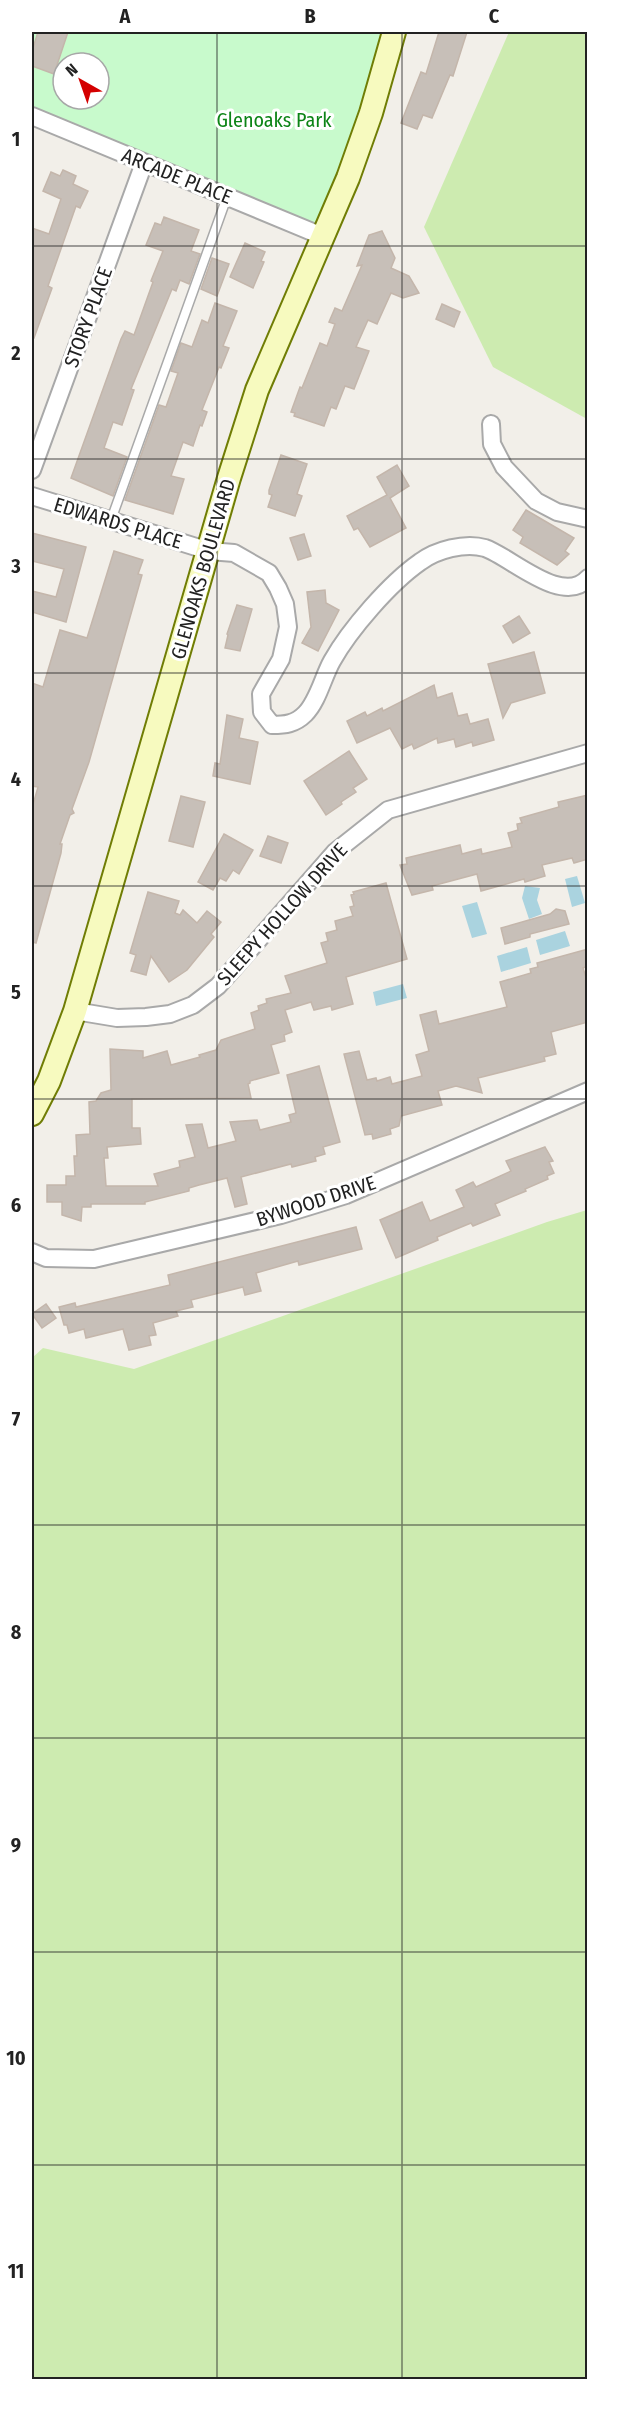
<svg xmlns="http://www.w3.org/2000/svg" width="619" height="2411" viewBox="0 0 619 2411" font-family="'Fira Sans Condensed',sans-serif">
<style>
.grass{fill:#cdebb0}
.park{fill:#c8facc;fill-rule:evenodd}
.water{fill:#aad3df}
.building{fill:#c7bfb8;stroke:#c4b6ab;stroke-width:1.5}
.lines{fill:none;stroke-linecap:round;stroke-linejoin:round}
.lane-casing{stroke:#a9a9a9;stroke-width:11}
.street-casing{stroke:#a9a9a9;stroke-width:20}
.secondary-casing{stroke:#707d05;stroke-width:26}
.lane{stroke:#fff;stroke-width:8}
.street{stroke:#fff;stroke-width:16}
.secondary{stroke:#f7fabf;stroke-width:22}
.grid{fill:none;stroke:#222;stroke-width:1.5;stroke-opacity:0.55}
.labels{text-anchor:middle;dominant-baseline:central;stroke-width:6;stroke-linejoin:round;paint-order:stroke}
.park-label{font-size:20px;fill:#0c8416;stroke:#fff}
.street-label{font-size:20px;fill:#222;stroke:#fff}
.neatline{fill:none;stroke:#222;stroke-width:2}
.grid-label{font-size:20px;text-anchor:middle;font-weight:bold;fill:#222}
</style>
<rect width="100%" height="100%" fill="#f2efe9"/>
<g class="grass">
<polygon points="509,32 587,32 587,419 493,367 424,227"/>
<polygon points="587,1210 587,2379 32,2379 32,1358 43,1348 134,1369 547,1222"/>
</g>
<path class="park" d="M32 32H394L322 236 32 116ZM63 63H99V99H63Z"/>
<g class="water">
<polygon points="577,876 585,903 572,907 565,879"/>
<polygon points="525,886 540,888 537,900 542,914 529,919 522,898"/>
<polygon points="477,902 487,934 472,938 462,906"/>
<polygon points="565,931 570,946 540,955 536,940"/>
<polygon points="527,947 531,963 501,972 497,956"/>
<polygon points="403,984 407,998 376,1006 373,992"/>
</g>
<g class="building">
<polygon points="38,32 68,32 54,74 32,66 32,51"/>
<polygon points="439,32 467,32 453,76 450,75 432,118 423,115 417,129 401,123 421,72 426,74"/>
<polygon points="63,170 76,176 73,184 88,191 80,208 76,206 48,286 52,288 34,338 32,337 32,228 49,234 61,199 43,191 51,172 60,176"/>
<polygon points="164,217 199,230 191,251 200,254 189,284 180,280 176,291 172,289 131,389 134,390 122,425 113,422 104,448 127,457 113,496 71,478 121,339 125,331 134,335 153,282 151,281 163,251 146,245 155,223 161,225"/>
<polygon points="382,231 395,258 391,268 409,276 419,293 403,298 391,293 377,324 368,320 356,347 369,351 354,389 345,386 336,409 331,407 324,426 294,416 295,413 291,412 300,387 302,388 320,343 327,346 335,324 329,322 335,308 342,311 362,265 357,266 369,235"/>
<polygon points="245,243 265,252 261,261 264,262 253,288 230,277"/>
<polygon points="212,258 229,264 217,296 201,289"/>
<polygon points="215,303 237,311 223,346 229,348 221,368 219,367 202,410 207,412 202,426 200,425 193,446 183,442 171,476 184,479 173,514 125,500 159,405 166,407 178,373 171,371 181,343 192,347 202,320 208,323"/>
<polygon points="442,304 460,312 454,327 436,319"/>
<polygon points="281,455 307,464 297,494 302,496 295,516 268,507 272,495 269,494 269,490"/>
<polygon points="397,465 409,486 390,498 406,528 370,547 358,528 354,530 347,516 387,495 377,477"/>
<polygon points="526,510 574,538 565,551 569,554 557,565 520,543 523,537 513,530"/>
<polygon points="32,533 86,547 66,622 32,612 32,591 56,597 64,569 32,561"/>
<polygon points="304,534 311,556 298,560 290,538"/>
<polygon points="114,551 143,560 138,574 142,575 89,762 72,809 74,813 70,815 60,844 62,844 61,853 36,943 32,942 32,808 38,787 32,786 32,683 43,687 60,630 87,638"/>
<polygon points="325,590 326,603 339,610 318,651 302,643 311,627 307,592"/>
<polygon points="237,605 252,609 240,651 225,648 228,635 227,634"/>
<polygon points="519,616 530,633 513,643 503,626"/>
<polygon points="534,652 545,693 511,703 503,718 488,664"/>
<polygon points="434,685 437,698 452,693 458,716 467,714 470,724 488,719 494,740 473,746 472,742 456,747 454,739 438,743 437,738 414,749 412,744 402,749 390,728 357,743 347,721 365,712 367,716 382,708 383,711"/>
<polygon points="227,715 243,719 239,738 258,742 250,784 213,776 215,763 220,764"/>
<polygon points="349,751 367,779 353,788 356,792 341,802 342,804 326,815 304,781"/>
<polygon points="588,795 588,859 574,863 572,858 542,865 545,876 525,882 524,879 481,891 477,874 432,886 433,890 412,895 400,865 407,864 406,858 460,845 462,854 481,849 482,854 512,847 508,833 518,830 517,824 522,823 520,818 559,807 558,802"/>
<polygon points="181,796 205,802 193,847 169,841"/>
<polygon points="224,834 253,850 239,874 233,870 226,881 220,878 213,890 198,882"/>
<polygon points="268,836 288,843 281,863 260,856"/>
<polygon points="386,883 407,959 346,977 353,1004 332,1010 331,1006 314,1010 311,1002 285,1010 292,1032 284,1035 285,1041 271,1045 279,1073 250,1081 250,1083 248,1084 251,1098 132,1099 132,1128 140,1128 141,1144 107,1147 108,1158 104,1158 106,1186 158,1186 154,1174 180,1167 179,1161 195,1157 186,1125 202,1124 208,1148 236,1141 230,1122 257,1120 260,1130 291,1122 289,1115 296,1113 287,1075 319,1066 340,1142 323,1147 325,1154 315,1157 316,1161 292,1167 291,1164 241,1177 247,1204 235,1207 227,1178 199,1185 189,1188 189,1191 145,1202 145,1204 91,1204 91,1207 82,1207 81,1221 62,1215 62,1202 47,1202 47,1185 66,1185 66,1176 75,1176 74,1156 77,1156 76,1135 90,1134 89,1102 96,1101 101,1093 111,1090 110,1049 143,1051 143,1058 167,1051 171,1065 200,1057 199,1055 216,1050 221,1040 255,1029 251,1013 259,1010 258,1006 267,1003 266,999 291,993 285,976 327,963 321,943 328,941 326,933 337,930 335,921 353,916 350,907 354,906 351,895 354,894 353,892"/>
<polygon points="148,892 179,901 175,913 180,915 183,910 197,923 207,911 221,922 211,934 214,937 187,970 169,982 151,956 146,975 131,971 136,955 130,953"/>
<polygon points="556,909 565,911 569,924 530,934 530,937 505,944 501,928 550,914"/>
<polygon points="588,949 588,966 583,968 588,984 588,1022 551,1032 556,1054 544,1057 545,1061 478,1078 482,1093 456,1086 438,1091 442,1105 401,1116 399,1126 390,1129 391,1134 373,1139 372,1134 365,1135 344,1054 359,1051 367,1080 376,1078 377,1081 390,1077 392,1084 422,1076 416,1055 429,1051 420,1015 436,1011 439,1024 507,1007 500,982 531,973 530,969 538,967 537,963"/>
<polygon points="545,1147 553,1161 549,1162 554,1173 547,1176 548,1179 525,1189 526,1191 495,1204 500,1215 473,1226 471,1223 437,1237 438,1240 396,1258 380,1220 422,1202 430,1221 464,1207 456,1190 473,1182 476,1187 511,1171 506,1161"/>
<polygon points="356,1227 362,1249 299,1265 298,1261 256,1273 261,1291 245,1295 243,1287 191,1300 193,1307 176,1311 178,1316 153,1323 156,1335 149,1336 151,1345 129,1350 123,1329 86,1338 84,1329 69,1333 67,1325 64,1325 59,1307 75,1303 76,1307 170,1285 168,1275"/>
<polygon points="46,1304 56,1318 42,1328 32,1314"/>
</g>
<g class="lines">
<defs>
<polyline id="lane" points="111,520 227,197"/>
<g id="street">
<polyline points="32,116 322,236"/>
<polyline points="491,424 492,444 504,467 536,501 557,512 588,519"/>
<polyline points="32,470 144,163"/>
<path d="M32 496 209 551 234 553 269 573 278 588 285 604 288 627 281 659 261 694 262 712 272 725C285 725 295 724 305 714 318 701 323 677 332 661 350 629 390 583 420 562 436 550 465 542 485 548 511 557 563 607 588 578"/>
<polyline points="75,1011 117,1018 146,1017 170,1014 193,1005 218,986 335,852 388,810 588,753"/>
<polyline points="32,1252 46,1258 94,1259 281,1215 346,1195 588,1091"/>
</g>
<polyline id="secondary" points="32,1114 49,1081 75,1011 229,478 257,390 348,178 371,113 394,32"/>
</defs>
<use href="#lane" class="lane-casing"/>
<use href="#street" class="street-casing"/>
<use href="#secondary" class="secondary-casing"/>
<use href="#lane" class="lane"/>
<use href="#street" class="street"/>
<use href="#secondary" class="secondary"/>
</g>
<path class="grid" d="M217 32V2380M402 32V2380M32 246H588M32 459H588M32 673H588M32 886H588M32 1099H588M32 1312H588M32 1525H588M32 1738H588M32 1952H588M32 2165H588"/>
<g class="labels">
<g class="park-label">
<text x="274" y="120">Glenoaks Park</text>
</g>
<g class="street-label">
<text transform="translate(177 176) rotate(22)">ARCADE PLACE</text>
<text transform="translate(88 317) rotate(-70)">STORY PLACE</text>
<text transform="translate(118 523) rotate(17)">EDWARDS PLACE</text>
<text transform="translate(203 569) rotate(-74)">GLENOAKS BOULEVARD</text>
<text transform="translate(282 914) rotate(-48)">SLEEPY HOLLOW DRIVE</text>
<text transform="translate(316 1201) rotate(-18)">BYWOOD DRIVE</text>
</g>
</g>
<rect width="619" height="2411" fill="none" stroke="#ffffff" stroke-width="66"/>
<g transform="translate(81 81) rotate(320)"><circle r="28" fill="#ffffff" stroke="#a7a7a7" stroke-width="1.5"/>
<path d="M0-4.5L10 22L0 15L-10 22Z" fill="#d40000"/>
<text y="-9" font-size="16" font-weight="bold" text-anchor="middle" fill="#222222">N</text>
</g>
<rect x="33" y="33" width="553" height="2345" class="neatline"/>
<g class="grid-label">
<text x="125" y="23">A</text>
<text x="310" y="23">B</text>
<text x="494" y="23">C</text>
<text x="16" y="146">1</text>
<text x="16" y="360">2</text>
<text x="16" y="573">3</text>
<text x="16" y="786">4</text>
<text x="16" y="999">5</text>
<text x="16" y="1212">6</text>
<text x="16" y="1426">7</text>
<text x="16" y="1639">8</text>
<text x="16" y="1852">9</text>
<text x="16" y="2065">10</text>
<text x="16" y="2278">11</text>
</g>
</svg>
